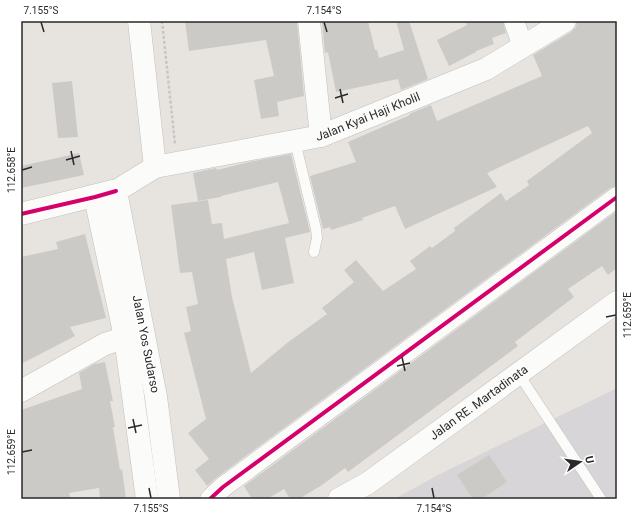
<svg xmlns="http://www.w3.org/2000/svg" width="638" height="520" viewBox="0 0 638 520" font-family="Roboto,sans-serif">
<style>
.industrial{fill:#d7d5d7}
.building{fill:#cccac7}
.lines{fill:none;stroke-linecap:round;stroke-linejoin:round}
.service-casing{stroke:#c1c0bf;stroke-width:11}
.minor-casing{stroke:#c1c0bf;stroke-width:21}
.tertiary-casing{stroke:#c1c0bf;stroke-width:23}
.secondary-casing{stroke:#c1c0bf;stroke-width:23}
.path{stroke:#c6c6c5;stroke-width:2.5;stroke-dasharray:3 2;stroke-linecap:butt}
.service{stroke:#fbfbfa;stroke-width:10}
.minor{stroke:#fbfbfa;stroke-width:20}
.tertiary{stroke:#fbfbfa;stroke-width:22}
.secondary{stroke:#fbfbfa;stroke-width:22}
.cycleway-casing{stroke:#fff;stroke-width:6}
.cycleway{stroke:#d6006c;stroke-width:4}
.ticks{fill:none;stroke:#292929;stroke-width:1.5}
.labels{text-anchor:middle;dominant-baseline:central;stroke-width:3;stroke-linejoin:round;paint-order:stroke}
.street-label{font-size:12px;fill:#292929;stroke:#fff}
.neatline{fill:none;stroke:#292929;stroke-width:1.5}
.ticks-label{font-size:10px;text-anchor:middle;fill:#292929}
</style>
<rect width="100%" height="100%" fill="#e7e4e0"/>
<polygon class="industrial" points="617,388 617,499 394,499 442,473"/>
<g class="building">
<polygon points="185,21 297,21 304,96 277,102 279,116 261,119 254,80 274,76 266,40 189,51"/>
<polygon points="322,21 368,21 375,50 377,50 379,58 404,50 396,21 409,21 428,79 401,90 398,79 336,92 328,52 325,53"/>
<polygon points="465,21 503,21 506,33 492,38 494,44 476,51 476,52 449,66 437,40 467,25"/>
<polygon points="577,21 617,21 617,186 610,188 216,478 207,486 195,470 209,459 188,433 206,419 184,333 191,331 186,307 198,304 192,272 180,273 171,205 208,200 212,224 222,223 224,239 289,223 278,182 221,196 221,197 198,201 193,173 216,168 217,170 249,162 291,154 310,232 285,238 294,283 262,290 254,252 226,259 232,297 251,373 287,343 327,314 322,308 354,282 344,270 356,260 383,291 416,269 410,261 430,246 432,248 455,231 454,228 501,193 506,201 529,185 527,181 592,133 588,126 487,173 497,187 405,229 395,206 362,218 363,220 331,230 330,227 323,229 310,176 356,162 348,142 410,115 409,114 431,105 437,121 542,76 533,55 571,32 576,27"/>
<polygon points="72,81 78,137 58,138 52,83"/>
<polygon points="79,153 84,175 21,188 21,166"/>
<polygon points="617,211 617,268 608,275 602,266 568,289 574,297 515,342 518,346 348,472 345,468 322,485 299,499 290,499 284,489 267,499 252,499 244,486"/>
<polygon points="85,234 106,318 70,327 75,336 21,364 21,257 58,249 56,242"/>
<polygon points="105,362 113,401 110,401 115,427 113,427 120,470 122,469 126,499 100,499 99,488 69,493 71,499 21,499 21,410 82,389 79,373 94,364"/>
<polygon points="489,455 507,482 481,499 473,499 457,475"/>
</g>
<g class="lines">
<defs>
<g id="service">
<polyline points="295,141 316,229 317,238 314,252"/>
<polyline points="518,373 601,499"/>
</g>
<g id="minor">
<polyline points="514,21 523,47"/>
<polyline points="210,499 223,487 617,197"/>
</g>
<polyline id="tertiary" points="21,214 113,191"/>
<g id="secondary">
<polyline points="139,21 155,167"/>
<polyline points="309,21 321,136"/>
<polyline points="95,197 125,337 147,499"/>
<polyline points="21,391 105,344 139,333"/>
<path id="s1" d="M169 499 156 397 116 191 155 167 321 136 486 69 565 21"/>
<path id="s2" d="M339 499 368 483 617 302"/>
</g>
</defs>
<use href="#service" class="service-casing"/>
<use href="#minor" class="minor-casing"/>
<use href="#tertiary" class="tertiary-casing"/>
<use href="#secondary" class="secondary-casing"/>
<polyline class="path" points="162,21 175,144"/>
<use href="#service" class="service"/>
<use href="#minor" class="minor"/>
<use href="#tertiary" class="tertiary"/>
<use href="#secondary" class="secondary"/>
<defs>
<g id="cycleway">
<polyline points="21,214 95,197 116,191"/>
<polyline points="210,499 223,487 617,197"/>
</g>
</defs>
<use href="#cycleway" class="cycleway-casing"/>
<use href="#cycleway" class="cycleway"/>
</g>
<path class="ticks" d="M41 22 44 32M324 22 327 32M340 89 343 103M335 98 348 94M71 151 74 165M66 160 80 156M22 170 32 167M606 317 616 315M402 357 405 371M397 366 410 363M133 419 136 433M128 428 142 425M22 452 32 450M149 488 151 498M432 488 434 498"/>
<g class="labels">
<g class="street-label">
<text stroke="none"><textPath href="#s1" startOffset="578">Jalan Kyai Haji Kholil</textPath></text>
<text transform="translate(146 344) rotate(79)">Jalan Yos Sudarso</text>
<text stroke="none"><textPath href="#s2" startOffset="170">Jalan RE. Martadinata</textPath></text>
</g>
</g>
<rect width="638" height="520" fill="none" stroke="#ffffff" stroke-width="44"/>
<g transform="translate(580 462) rotate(77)" stroke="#ffffff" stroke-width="3" paint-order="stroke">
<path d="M0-3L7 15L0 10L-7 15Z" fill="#292929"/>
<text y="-6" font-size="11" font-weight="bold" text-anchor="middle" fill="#292929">U</text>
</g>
<rect x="22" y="22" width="594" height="476" class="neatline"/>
<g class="ticks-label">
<text x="41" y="14">7.155°S</text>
<text x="324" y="14">7.154°S</text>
<text transform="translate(11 170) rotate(-90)" y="4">112.658°E</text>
<text transform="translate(627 315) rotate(-90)" y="4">112.659°E</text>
<text transform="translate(11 452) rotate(-90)" y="4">112.659°E</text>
<text x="151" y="512">7.155°S</text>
<text x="434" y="512">7.154°S</text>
</g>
</svg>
